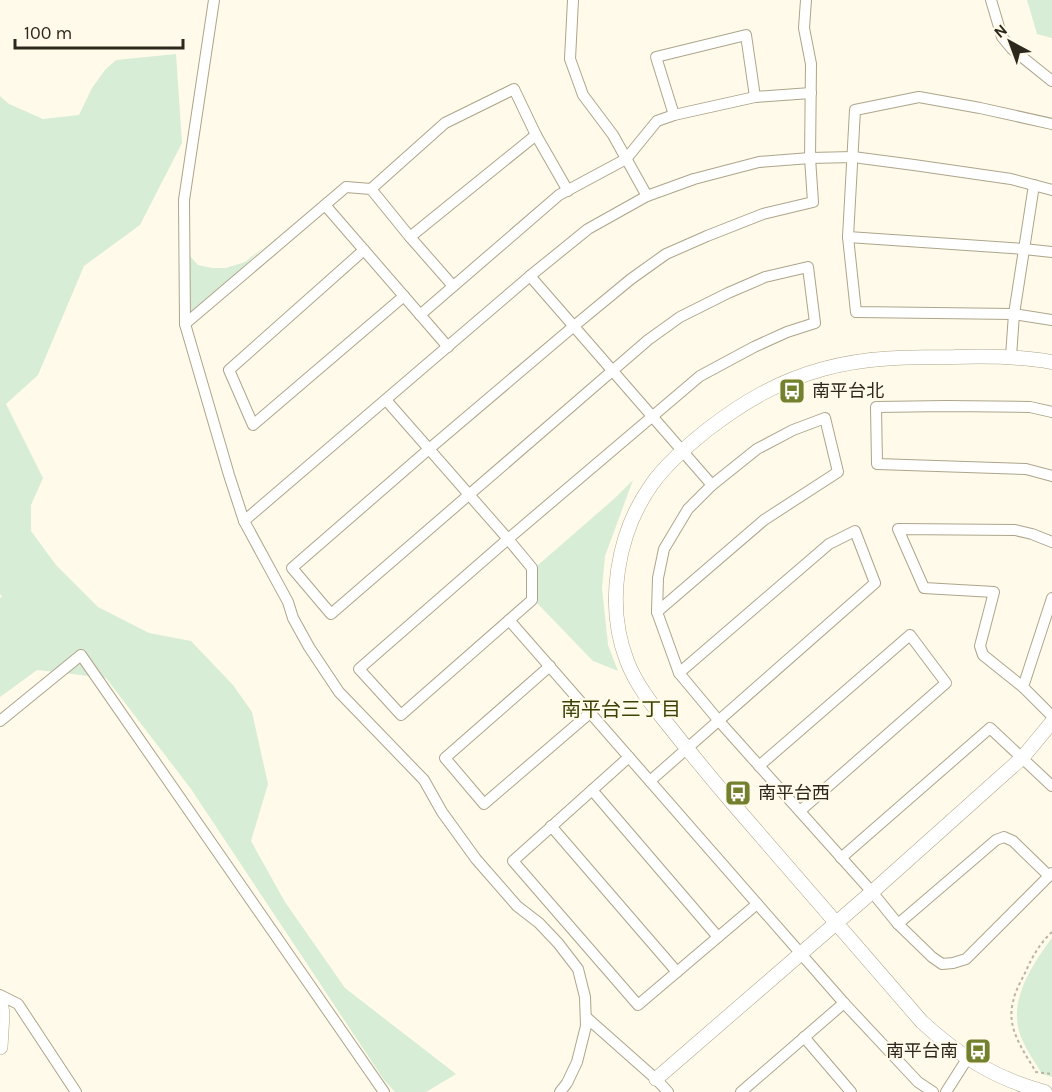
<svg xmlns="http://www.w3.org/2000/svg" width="1052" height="1092" viewBox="0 0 1052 1092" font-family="Karla,'Noto Sans JP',sans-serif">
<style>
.green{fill:#d8edd5}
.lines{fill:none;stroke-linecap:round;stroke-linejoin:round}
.minor-casing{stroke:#ada58b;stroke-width:12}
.tertiary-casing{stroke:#ada58b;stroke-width:15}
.secondary-casing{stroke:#ada58b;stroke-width:16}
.path{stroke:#b9b4a5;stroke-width:2;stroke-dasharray:3 3;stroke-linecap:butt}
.minor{stroke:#fff;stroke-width:10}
.tertiary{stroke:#fff;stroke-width:14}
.secondary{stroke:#fff;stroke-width:15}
.labels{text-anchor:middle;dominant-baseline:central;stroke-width:4.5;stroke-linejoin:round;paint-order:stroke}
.poi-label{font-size:18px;fill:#2c281e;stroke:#fffae9;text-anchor:start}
.neighbourhood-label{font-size:20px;fill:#3a4204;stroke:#fffae9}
</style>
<rect width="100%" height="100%" fill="#fffae9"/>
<g class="green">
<polygon points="1027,0 1052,0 1052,38 1037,34"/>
<polygon points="176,54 182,143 140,225 84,266 38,375 6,404 43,478 31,505 31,531 56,565 98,607 149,633 191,641 233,685 252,712 268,784 251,841 285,902 345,988 456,1074 426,1092 395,1092 384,1080 191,789 106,678 37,670 0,697 0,598 2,597 0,594 0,96 9,104 43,119 79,115 92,88 105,70 116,60"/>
<polygon points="265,246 188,319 189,255 198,265 212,268 226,268 245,262"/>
<polygon points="633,480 605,556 602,588 608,645 618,671 593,661 536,602 537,566 615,498"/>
<path d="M1052 938V1077L1042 1074C1035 1062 1026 1050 1021 1037 1007 1002 1032 965 1052 938Z"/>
</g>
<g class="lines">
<defs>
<g id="minor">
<polyline points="214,0 184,200 185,324 229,475 244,521 288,602 293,618 309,647 339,692 424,780 442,812 476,859 517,906 539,923 558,943 578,969 585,997 586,1026 577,1062 567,1083 560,1092"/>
<polyline points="573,0 570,59 583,95 613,135 647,196"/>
<polyline points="991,0 1002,37 1012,49 1052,81"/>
<polyline points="674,115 656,57 746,35 755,97"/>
<polyline points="1052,124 980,108 919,97 855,110 848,237 856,312 1014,314 1052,320"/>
<polyline points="536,135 568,191"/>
<polyline points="325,205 448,347"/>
<polyline points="410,237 453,286"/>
<polyline points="848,237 1024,249 1052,252"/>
<polyline points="364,250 229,370 253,425 404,296"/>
<polyline points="530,276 712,485"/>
<polyline points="420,315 559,195 626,159 657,121 674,115 755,97 811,93"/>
<polyline points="185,324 346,187 371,189 445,123 514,89 536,135 410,237 371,189"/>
<polyline points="1011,356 1014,314 1034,185"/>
<polyline points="386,400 508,539 532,568 532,600 401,715 359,669 508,539 700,376 754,347 787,332 815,323 808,267 765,277 728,293 680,317 648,340 331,614 292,568 429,449 574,326 631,279 666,254 707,236 763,214 813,202 810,158 811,64 804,28 806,0"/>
<polyline points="1052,412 1030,407 947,406 876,407 877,464 1026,469 1052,476"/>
<polygon points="825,418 838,472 764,520 657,612 658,578 664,549 688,509 712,485 757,449 793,430"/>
<polyline points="244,521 530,276 588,229 647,196 694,179 759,162 810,158 853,157 914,165 1011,179 1052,190"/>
<polyline points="1052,598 1023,687 1052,716"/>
<polyline points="657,612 679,673 719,721 872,892 898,924 932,957 942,964 953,963 966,959 1052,873"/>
<polyline points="509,620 844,1003 918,1082 933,1092"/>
<polyline points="550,666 445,758 484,804 590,713"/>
<polyline points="1023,687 983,655 980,646 994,592 924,588 898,529 1015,530 1032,534 1052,542"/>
<polyline points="0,721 81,655 384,1092"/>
<polyline points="629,757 513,861 638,1005 757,904"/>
<polyline points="759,766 910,635 946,683 800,811"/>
<polyline points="650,781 875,583 855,531 829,544 679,673"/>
<polyline points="592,790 718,937"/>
<polyline points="551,826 677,972"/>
<polyline points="841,858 990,728 1052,786"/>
<polyline points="898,924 996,840 1004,837 1013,841 1049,876"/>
<polyline points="0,995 18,1004 76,1092"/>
<polyline points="586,1017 656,1079 668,1092"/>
<polyline points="804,1037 851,1092"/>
<polyline points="741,1092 844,1003"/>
<polyline points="946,1092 967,1059"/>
</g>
<g id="tertiary">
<polyline points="656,1079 872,892 1023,757 1052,722"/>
<path d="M1045 1092C996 1079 959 1056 922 1022 859 950 797 878 735 806 711 778 688 750 665 721 650 702 636 684 627 661 605 604 617 533 652 484 667 463 687 446 707 430 743 402 779 381 823 369 866 357 909 357 954 357 987 356 1019 356 1052 362"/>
</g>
<polyline id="secondary" points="0,1001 2,1014 0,1047"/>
</defs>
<use href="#minor" class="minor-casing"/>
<use href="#tertiary" class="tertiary-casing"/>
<use href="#secondary" class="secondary-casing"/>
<path class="path" d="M1052 932C1040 943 1032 957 1026 971 1021 981 1015 991 1013 1002 1006 1028 1023 1050 1036 1072L1052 1074"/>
<use href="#minor" class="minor"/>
<use href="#tertiary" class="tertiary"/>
<use href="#secondary" class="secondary"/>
</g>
<defs>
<symbol id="bus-square" viewBox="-11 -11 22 22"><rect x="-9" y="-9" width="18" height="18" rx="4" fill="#73802d" stroke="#fffae9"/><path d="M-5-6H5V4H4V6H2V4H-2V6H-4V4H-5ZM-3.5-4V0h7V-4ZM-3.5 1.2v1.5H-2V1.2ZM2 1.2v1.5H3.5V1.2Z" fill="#fff"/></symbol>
</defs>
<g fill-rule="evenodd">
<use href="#bus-square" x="777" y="376" width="30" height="30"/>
<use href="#bus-square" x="723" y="778" width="30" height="30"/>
<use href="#bus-square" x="963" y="1036" width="30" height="30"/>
</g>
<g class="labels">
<g class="poi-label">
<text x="812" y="391">南平台北</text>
<text x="758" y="793">南平台西</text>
<text x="958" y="1051" text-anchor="end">南平台南</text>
</g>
<g class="neighbourhood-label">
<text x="621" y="709">南平台三丁目</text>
</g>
</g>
<g transform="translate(1010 42) rotate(319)" stroke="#fffae9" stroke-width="4.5" paint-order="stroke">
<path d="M0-4.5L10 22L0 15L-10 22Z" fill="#2c281e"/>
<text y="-9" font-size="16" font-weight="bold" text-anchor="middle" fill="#2c281e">N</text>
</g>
<path d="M15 39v9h168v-9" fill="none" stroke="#2c281e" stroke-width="3"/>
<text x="24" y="39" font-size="18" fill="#2c281e" stroke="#fffae9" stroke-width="4.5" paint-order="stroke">100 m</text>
</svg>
